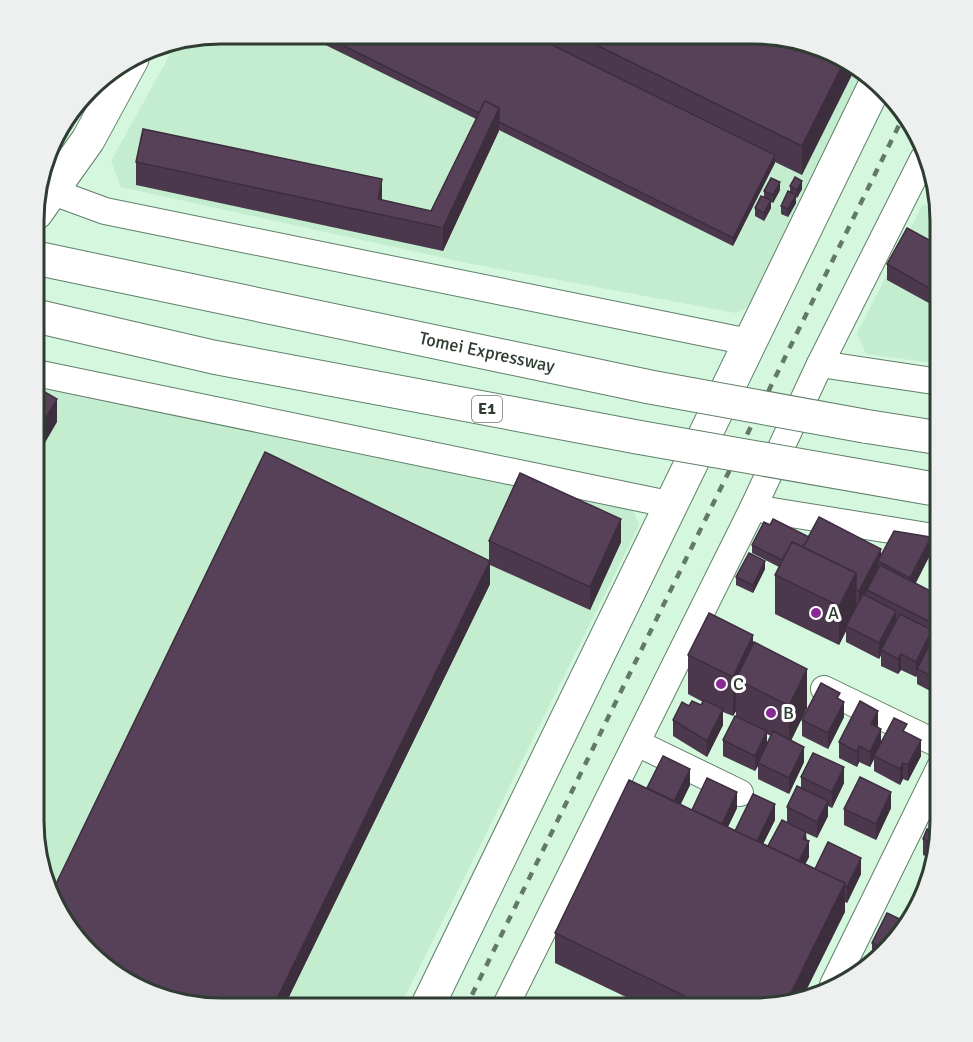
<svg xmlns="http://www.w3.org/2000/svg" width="973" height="1042" viewBox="0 0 973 1042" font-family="Signika,sans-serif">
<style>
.built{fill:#c4edd0}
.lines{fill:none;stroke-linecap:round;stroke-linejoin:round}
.minor-casing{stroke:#5f7f69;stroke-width:28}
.tertiary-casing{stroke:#5f7f69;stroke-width:35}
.motorway-casing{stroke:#5f7f69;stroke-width:35}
.minor{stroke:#fff;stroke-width:26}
.tertiary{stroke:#fff;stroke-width:33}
.motorway{stroke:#fff;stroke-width:33}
.rail{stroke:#64786a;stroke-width:4.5;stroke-dasharray:8 8;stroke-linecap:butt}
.motorway-bridge-casing{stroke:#5f7f69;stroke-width:35;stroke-linecap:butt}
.motorway-bridge{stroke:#fff;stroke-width:33}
.wall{fill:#4b384d;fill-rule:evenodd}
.shaded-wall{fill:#3d2e3e}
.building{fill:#574159;stroke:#3d2e3e;stroke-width:1.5}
.poi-dot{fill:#892a94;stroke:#fff;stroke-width:2}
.labels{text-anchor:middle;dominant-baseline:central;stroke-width:6;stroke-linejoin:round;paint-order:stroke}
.shield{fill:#fff;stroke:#6d7670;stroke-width:1.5}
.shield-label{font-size:16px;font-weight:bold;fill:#2e3c32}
.street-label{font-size:18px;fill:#2e3c32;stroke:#fff}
.poi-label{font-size:18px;fill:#2e3c32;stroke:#fff;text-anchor:start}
.rim{fill:none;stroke:#2e3c32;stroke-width:3}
</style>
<rect width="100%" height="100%" fill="#d4f7de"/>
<g class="built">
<polygon points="221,33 776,35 846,58 863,74 749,306 736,313 467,263 121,187 111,161 178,40"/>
<polygon points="923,204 940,213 940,364 866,354 857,333"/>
<polygon points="36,388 632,508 639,525 399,1009 209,1009 65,926 33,833"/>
</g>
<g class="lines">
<defs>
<g id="minor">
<polyline points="37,186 105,211 749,342"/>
<polyline points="820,364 940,382"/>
<polyline points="36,373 673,505"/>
<polyline points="753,508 940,538"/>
<polyline points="824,689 940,745"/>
<polyline points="637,743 740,793"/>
<polyline points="833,985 940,767"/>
<polyline points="504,1009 753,508 820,364 923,159"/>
</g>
<g id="tertiary">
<polyline points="36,213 88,140 132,59"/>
<polyline points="426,1009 875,85"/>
</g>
<polyline id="motorway" points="864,426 940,438"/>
</defs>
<use href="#minor" class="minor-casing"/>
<use href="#tertiary" class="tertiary-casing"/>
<use href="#motorway" class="motorway-casing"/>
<use href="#minor" class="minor"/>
<use href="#tertiary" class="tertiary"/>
<use href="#motorway" class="motorway"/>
<polyline class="rail" points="465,1009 905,113"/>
<defs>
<g id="motorway-bridge">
<polyline points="36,258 650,387 864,426"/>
<polyline points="36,316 213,357 637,437 940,490"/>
</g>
</defs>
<use href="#motorway-bridge" class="motorway-bridge-casing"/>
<use href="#motorway-bridge" class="motorway-bridge"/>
</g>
<g class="wall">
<polygon points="301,33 776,35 846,58 802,175 775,162 733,246 499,130 443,251 136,185 136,162 382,200 431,211 476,119"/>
<polygon points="931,185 939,208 931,204"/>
<polygon points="790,186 802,189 797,198 796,197 796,203 788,217 781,214 781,206 790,191"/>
<polygon points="780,190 773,203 771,202 771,208 764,221 755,216 755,208 764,197 764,191"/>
<polygon points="940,246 936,307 887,280 887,264"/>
<polygon points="770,525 809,537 881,557 931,553 916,583 932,592 932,576 940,562 940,701 934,698 934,693 917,684 917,676 916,677 901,670 898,674 881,666 881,655 879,659 846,642 846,631 839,645 775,614 775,575 779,567 752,553 752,545"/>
<polygon points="489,541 621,542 590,610 490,565 490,584 283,1009 209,1009 489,560"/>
<polygon points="765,569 753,593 736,585 736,577"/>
<path d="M753 643 807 708 791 740 804 762 789 794 758 779V766L755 771 723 756V740L736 716V711L733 716 723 712V725L707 757 673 736V720L689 706 701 705 703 702 688 694V655ZM767 734 771 736 767 745Z"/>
<polygon points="840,700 844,717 828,749 802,736 802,720"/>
<polygon points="878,726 881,741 907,733 921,756 908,781 903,779 900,785 874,771 874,759 870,767 859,762 857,767 839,758 839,742"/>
<polygon points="801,777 844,783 832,808 828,806 828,816 817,838 806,833 809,857 805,864 815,869 861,874 847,903 845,902 845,912 764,1009 651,1009 555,963 555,933 647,788 690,785 681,804 692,810 737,808 728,827 735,831 775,820 763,844 768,846 787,822 787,807 801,787"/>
<polygon points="940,800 940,829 934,826 934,810"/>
<polygon points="891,808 876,840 844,825 844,809"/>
<polygon points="939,835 932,859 923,855 923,839"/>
<polygon points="908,923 873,959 872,959 872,943"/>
</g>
<g class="shaded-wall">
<polygon points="846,58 856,67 802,175 802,146"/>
<polygon points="499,108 499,131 443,251 443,228"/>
<polygon points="775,155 775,163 733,246 733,238"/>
<polygon points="382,179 382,202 378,199"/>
<polygon points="802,181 802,189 797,198 797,190"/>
<polygon points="780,182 780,190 773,203 773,195"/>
<polygon points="796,195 796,203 788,217 788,209"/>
<polygon points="771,200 771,208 764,221 764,213"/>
<polygon points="940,286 940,301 936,307 936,292"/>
<polygon points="57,399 57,422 35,460 35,437"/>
<polygon points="621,519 621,542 590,610 590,587"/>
<polygon points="931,537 931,553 910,593 910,578"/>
<polygon points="881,549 881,563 878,561 878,569 859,607 859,591"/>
<polygon points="490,561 490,584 283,1009 272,1009"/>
<polygon points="765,561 765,569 753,593 753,585"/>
<polygon points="856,573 856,612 846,626 846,631 839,645 839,606"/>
<polygon points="896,611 896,627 881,650 881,655 879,659 879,643"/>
<polygon points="932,630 932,646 917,669 916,677 916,662"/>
<polygon points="753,635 753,674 736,679 736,711 733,716 733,677"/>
<polygon points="901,654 901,670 898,674 898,659"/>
<polygon points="807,669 807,708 789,745 789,706"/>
<polygon points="844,702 844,717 828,749 828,733"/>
<polygon points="723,709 723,725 707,757 707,741"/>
<polygon points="878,711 878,726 871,740 871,724"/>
<polygon points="881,729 881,745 874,756 874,759 870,767 870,752"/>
<polygon points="767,731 767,747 758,763 758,766 755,771 755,756"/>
<polygon points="921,740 921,756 908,781 908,765"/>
<polygon points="859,746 859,762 857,767 857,752"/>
<polygon points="804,747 804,762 789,794 789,778"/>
<polygon points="903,763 903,779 900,785 900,769"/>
<polygon points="844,767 844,783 832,808 832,792"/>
<polygon points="690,769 690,785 674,817 674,801"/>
<polygon points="737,792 737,808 720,843 720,828"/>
<polygon points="891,792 891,808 876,840 876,824"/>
<polygon points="828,801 828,816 817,838 817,822"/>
<polygon points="775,804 775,820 755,860 755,844"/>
<polygon points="806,832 806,846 809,841 809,857 797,881 797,865 803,839"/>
<polygon points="861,858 861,874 847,903 847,887"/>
<polygon points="845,883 845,912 804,995 787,1001"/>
</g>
<g class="building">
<polygon points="318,33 530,34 775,155 733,238 499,122 499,108 485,101 479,113"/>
<polygon points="574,34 776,35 846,58 802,146"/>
<polygon points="485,101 499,108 443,228 136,162 143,129 382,179 378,199 431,211"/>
<polygon points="795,177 802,181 797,190 790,186"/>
<polygon points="771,178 780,182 773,195 764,191"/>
<polygon points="788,191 796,195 788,209 781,206"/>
<polygon points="761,196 771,200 764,213 755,208"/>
<polygon points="907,228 940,246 940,286 936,292 887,264"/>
<polygon points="36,387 57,399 35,437"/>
<polygon points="265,452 490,561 272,1009 209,1009 127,984 65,926 53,890"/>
<polygon points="520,473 621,519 590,587 489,541"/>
<polygon points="819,517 881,549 859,591 856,589 856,573 803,547"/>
<polygon points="773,519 809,537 803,547 792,542 782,560 752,545 764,522 770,525"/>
<polygon points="894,531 931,537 910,578 878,561"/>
<polygon points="792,542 856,573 839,606 775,575"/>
<polygon points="749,553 765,561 753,585 736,577"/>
<polygon points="940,562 940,580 932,576"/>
<polygon points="880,565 940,596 940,627 867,590"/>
<polygon points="863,594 896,611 879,643 846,626"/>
<polygon points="709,613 753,635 733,677 688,655"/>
<polygon points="900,614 932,630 916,662 901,654 898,659 881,650"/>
<polygon points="936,632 940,634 940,685 934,682 936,678 917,669"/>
<polygon points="754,642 807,669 789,706 736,679"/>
<polygon points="821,683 840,693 837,698 844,702 828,733 802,720"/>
<polygon points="704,700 723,709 707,741 673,720 682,702 689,706 692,701 701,705"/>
<polygon points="860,701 878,711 871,724 881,729 870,752 859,746 857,752 839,742"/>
<polygon points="735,716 767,731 755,756 723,740"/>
<polygon points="894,718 907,724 903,731 921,740 908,765 903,763 900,769 874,756"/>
<polygon points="773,731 804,747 789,778 758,763"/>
<polygon points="813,753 844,767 832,792 801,777"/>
<polygon points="663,756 690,769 674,801 647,788"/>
<polygon points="860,777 891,792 876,824 844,809"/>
<polygon points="707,778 737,792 722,824 692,810"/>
<polygon points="629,780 845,883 787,1001 764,1009 711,1009 555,933"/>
<polygon points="797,786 828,801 817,822 787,807"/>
<polygon points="753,794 775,804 757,841 735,831"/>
<polygon points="940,800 940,813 934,810"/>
<polygon points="782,820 806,832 803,839 809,841 799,861 768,846"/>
<polygon points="927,829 939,835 936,846 923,839"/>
<polygon points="828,842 861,858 847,887 845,886 845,883 815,869"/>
<polygon points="887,913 908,923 884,949 872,943"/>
</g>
<g class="poi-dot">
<circle cx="816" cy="613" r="6"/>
<circle cx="721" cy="684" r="6"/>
<circle cx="771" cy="713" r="6"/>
</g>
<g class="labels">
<rect class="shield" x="472" y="396" width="30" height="26" rx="4.5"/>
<g class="shield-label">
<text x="487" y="409">E1</text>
</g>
<g class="street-label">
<text transform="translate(487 352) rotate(12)">Tomei Expressway</text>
</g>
<g class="poi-label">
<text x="828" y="613">A</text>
<text x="733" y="684">C</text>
<text x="783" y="713">B</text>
</g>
</g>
<path d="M0 0H973V1042H0ZM221 44H753A177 177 0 0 1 930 221V821A177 177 0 0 1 753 998H221A177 177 0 0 1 44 821V221A177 177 0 0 1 221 44Z" fill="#eeefef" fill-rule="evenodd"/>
<path class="rim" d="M221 44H753A177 177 0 0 1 930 221V821A177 177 0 0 1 753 998H221A177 177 0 0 1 44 821V221A177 177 0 0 1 221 44Z"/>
</svg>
